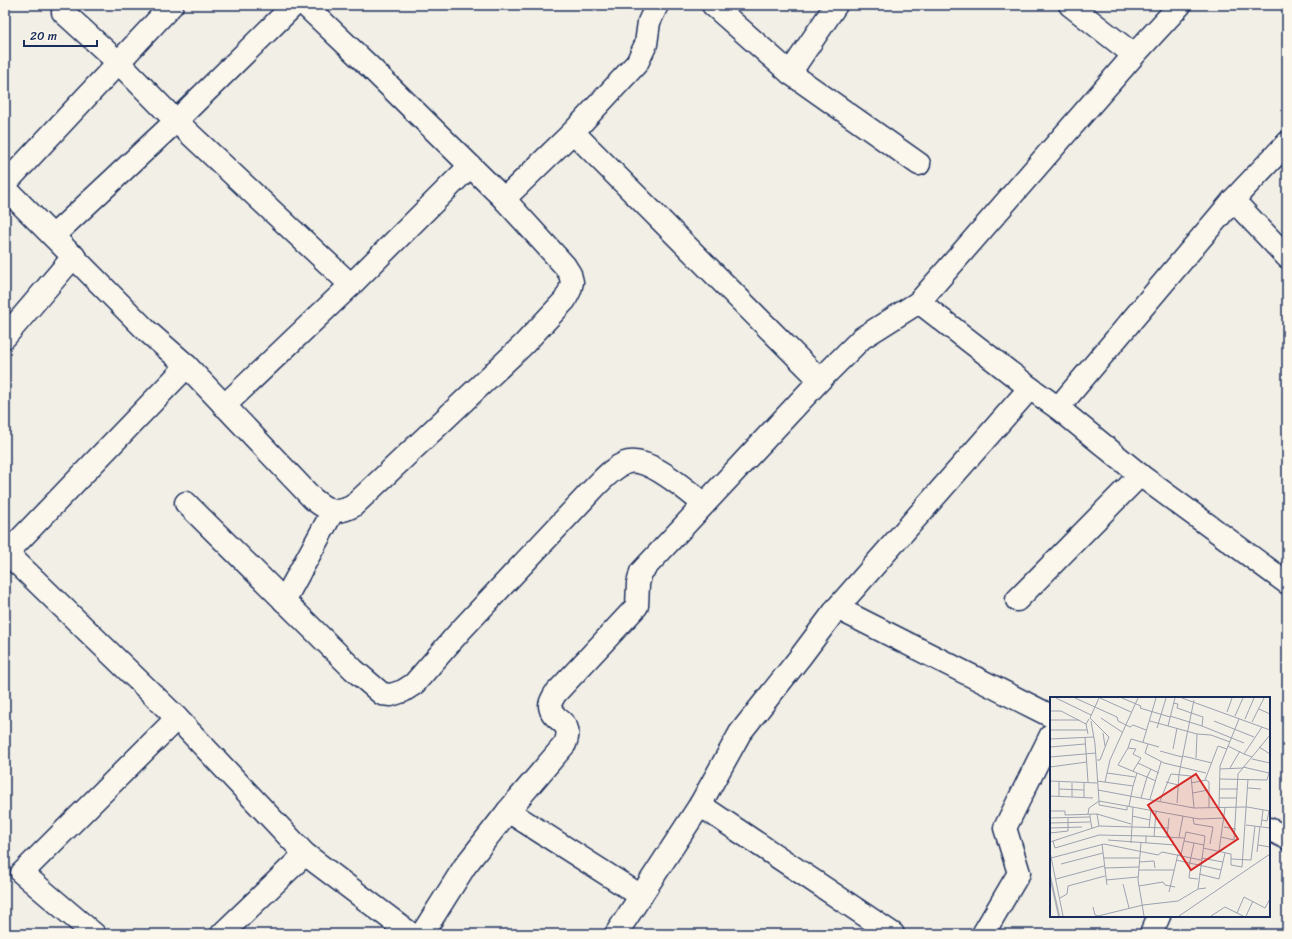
<svg xmlns="http://www.w3.org/2000/svg" width="1292" height="939" viewBox="0 0 1292 939" font-family="Sriracha,sans-serif">
<style>
.lines{fill:none;stroke-linecap:round;stroke-linejoin:round}
.minor-casing{stroke:#1b2f5e;stroke-width:25}
.minor{stroke:#fbf7ec;stroke-width:22}
.inset-river{fill:none;stroke:#a9adb7;stroke-width:2}
.inset-road{fill:none;stroke:#9ca2b0;stroke-width:1}
.view{fill:#d62828;fill-opacity:0.15;stroke:#d62828;stroke-width:2}
.inset-edge{fill:none;stroke:#1b2f5e;stroke-width:2}
</style>
<rect width="100%" height="100%" fill="#f2efe6"/>
<filter id="ink" filterUnits="userSpaceOnUse"><feTurbulence type="fractalNoise" baseFrequency=".025" numOctaves="2"/><feDisplacementMap in="SourceGraphic" scale="8" xChannelSelector="R" yChannelSelector="G"/><feConvolveMatrix kernelMatrix="1 2 1 2 8 2 1 2 1" color-interpolation-filters="sRGB"/></filter>
<g filter="url(#ink)">
<g class="lines">
<defs>
<g id="minor">
<polyline points="713,5 790,73 919,164"/>
<polyline points="1070,5 1134,55"/>
<polyline points="63,12 119,63 176,121 351,285"/>
<polyline points="790,73 836,5"/>
<polyline points="573,132 820,380"/>
<polyline points="5,184 172,5"/>
<path d="M5 188 147 331 187 366 313 499C328 511 336 515 353 506L523 345 565 300 570 290 572 282 570 274 565 266 504 199 370 67 305 5"/>
<polyline points="504,199 573,132 637,63 646,44 649,22 657,5"/>
<polyline points="1233,200 1287,257"/>
<polyline points="53,236 176,121 294,5"/>
<polyline points="919,302 1030,388 1058,408 1233,200 1287,143"/>
<polyline points="5,337 74,256"/>
<polyline points="224,406 351,285 470,166"/>
<polyline points="1058,408 1140,475 1287,583"/>
<path d="M186 503 354 670 382 694 391 695 403 691 414 684 461 630 596 486C605 477 613 468 625 463 647 454 687 491 704 504"/>
<polyline points="7,553 177,718 305,854 411,934"/>
<polyline points="5,555 187,366"/>
<polyline points="1017,600 1140,475"/>
<polyline points="284,601 333,511"/>
<polyline points="837,608 1051,716"/>
<polyline points="700,805 893,934"/>
<polyline points="508,811 641,896"/>
<polyline points="1269,829 1287,838"/>
<polyline points="94,934 22,873 177,718"/>
<polyline points="222,934 305,854"/>
<path d="M422 934 465 866 508 811 565 744C575 719 552 723 550 706 550 702 553 698 555 694L637 606 638 584 641 572 820 380 862 338 919 302 1134 55 1180 5"/>
<polyline points="616,934 700,805 740,733 801,656 837,608 1030,388"/>
<polyline points="983,934 1019,873 1005,828 1051,735"/>
<polyline points="1151,934 1159,916"/>
</g>
</defs>
<use href="#minor" class="minor-casing"/>
<use href="#minor" class="minor"/>
</g>
</g>
<g transform="translate(1050 697)">
<rect width="220" height="220" fill="#f2efe6"/>
<path class="inset-river" d="M0 179 9 219"/>
<path class="inset-road" d="M6 1 41 18M25 1 67 20 68 24 80 30 83 28 96 33M50 1 81 15M72 1 91 9 90 11 120 20M132 1 220 33M123 6 128 7 127 11 153 20 152 29 194 46M209 12 220 17M0 14H11L36 27M177 15 182 1M120 19 152 29M185 19 193 1M51 21 72 35M195 22 204 1M0 23H29M41 24 45 47 49 104 149 122 175 121M100 24 147 37 161 38 180 45M164 24 204 40M202 25 214 1M118 29 125 1M107 31 116 1M0 33H37M53 36 55 49M38 37 36 27 39 22M35 40 38 85M0 42 44 40M93 45 106 1M98 47 95 56 114 66 156 76M178 49 194 57M0 50 35 47M209 50 220 57M78 51 81 42 109 50M123 52 127 31M110 54 132 60M133 59 162 66M0 60 46 56M202 60 194 57 212 30M146 61 147 37M202 62 220 66M47 63H50L59 40 40 21 49 1M88 66 109 76M0 70 37 65M193 70 219 76 220 68M180 71 190 54M101 72 97 80 106 84M170 72 193 71M83 74 91 61 83 57 86 52 78 51 68 68 87 76M57 76 85 80M170 82 217 83 219 76M155 83 168 49 177 52M0 84 47 86M47 84 83 89 79 109M9 85V100M55 85 60 63 88 1M116 85 128 88M141 86 156 83 159 85V111M83 89 87 76 97 80 91 101M198 91 211 92M9 92 34 93M169 92H188M48 93 144 111 197 110 220 114M143 96 158 93M0 99 43 101M22 100V86M34 100V86M169 101H187M100 102 111 65M110 104 121 77 141 79 144 111M127 106 129 77 144 3M169 111 170 69 189 22M0 114H15V118L47 117 81 127M38 117 39 111 49 104V108L77 113V109M47 117 49 129M82 119 100 123M40 120 42 132M0 121 40 120V118M143 121 144 127 163 130 160 147M212 123 217 124 219 114M0 126 40 125M196 128 220 131M211 129 213 113M174 130 186 132M0 131 32 130M99 131 101 113M0 136 18 134V121M104 140 106 114M117 140 119 121M129 140 133 119M171 140 184 143 188 77 220 38M58 143 125 148M3 144 5 151 49 138 96 139M134 144 154 148M0 145 49 129 119 131M81 146 83 110M91 146 88 183 94 219M96 146V139L134 141M52 147 57 188M208 148 220 150M153 151 181 157V168L192 170 198 82M169 154 175 111M0 155 13 219M207 155 210 129M131 158 136 135 155 139 148 192 156 191M1 161 54 147 108 158 112 155 151 163M54 161H89M151 161 173 165M181 162 201 163 205 129M126 163 171 173M89 165 104 164 105 171M11 167 53 156M139 169 144 146M54 171 89 170M140 172 139 181 148 182M89 173H124M149 177 169 182 175 156M6 182 54 169M56 183 88 180M73 187 79 211M89 189 113 185 115 188 125 190M119 195 128 157M10 201 17 197 18 189 55 179M43 210 45 218 48 219 93 208 128 204 148 192M187 216 194 200 215 211 220 202M129 219 220 157M161 219 175 210 193 219M196 219 203 204"/>
<path class="view" d="M146 77 188 142 141 173 98 108Z"/>
<rect width="220" height="220" class="inset-edge"/>
</g>
<rect width="1292" height="939" fill="none" stroke="#fbf7ec" stroke-width="20"/>
<rect x="10" y="10" width="1272" height="919" fill="none" stroke="#1b2f5e" stroke-width="1.5" filter="url(#ink)"/>
<path d="M24 40v6h73v-6" fill="none" stroke="#1b2f5e" stroke-width="2"/>
<text x="30" y="40" font-size="12" fill="#1b2f5e" stroke="#fbf7ec" stroke-width="3" paint-order="stroke">20 m</text>
</svg>
